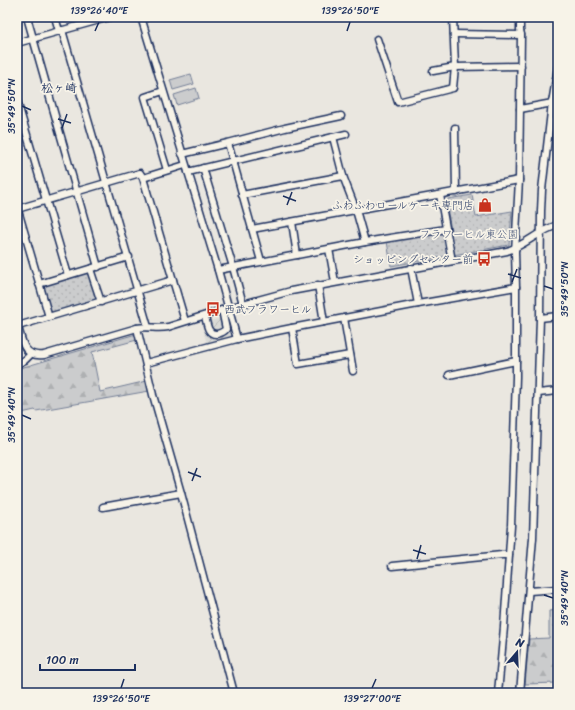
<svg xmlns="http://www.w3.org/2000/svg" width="575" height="710" viewBox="0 0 575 710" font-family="Sriracha,'Klee One',sans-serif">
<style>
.industrial{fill:url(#industrial-furrows)}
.grass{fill:#cbcccd;stroke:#737e96}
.forest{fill:url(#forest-firs);stroke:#737e96}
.park{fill:url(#park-dots);stroke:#737e96}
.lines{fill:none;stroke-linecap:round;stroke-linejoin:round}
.minor-casing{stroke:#1b2f5e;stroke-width:9}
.minor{stroke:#f7f3e8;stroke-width:6}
.ticks{fill:none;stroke:#1b2f5e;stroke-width:1.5}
.labels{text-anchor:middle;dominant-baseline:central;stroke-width:3.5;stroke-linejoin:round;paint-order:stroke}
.poi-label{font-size:11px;fill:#1b2f5e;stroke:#f7f3e8;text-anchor:end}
.park-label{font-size:11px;fill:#47567a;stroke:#f7f3e8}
.neighbourhood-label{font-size:12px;font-weight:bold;fill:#1b2f5e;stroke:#f7f3e8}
.neatline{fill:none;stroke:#1b2f5e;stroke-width:1.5}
.ticks-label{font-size:10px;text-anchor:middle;fill:#1b2f5e}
</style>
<defs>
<pattern id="industrial-furrows" width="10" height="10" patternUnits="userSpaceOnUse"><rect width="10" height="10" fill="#dadad6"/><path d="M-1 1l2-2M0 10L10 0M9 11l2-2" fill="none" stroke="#babbba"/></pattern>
<pattern id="forest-firs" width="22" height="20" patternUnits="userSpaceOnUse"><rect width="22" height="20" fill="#cbcccd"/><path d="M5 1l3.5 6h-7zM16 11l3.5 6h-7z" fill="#aeb0b2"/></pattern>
<pattern id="park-dots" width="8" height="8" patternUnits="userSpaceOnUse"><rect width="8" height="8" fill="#cbcccd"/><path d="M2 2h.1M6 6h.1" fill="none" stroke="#aeb0b2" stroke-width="1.8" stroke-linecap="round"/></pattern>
</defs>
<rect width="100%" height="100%" fill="#eae7e0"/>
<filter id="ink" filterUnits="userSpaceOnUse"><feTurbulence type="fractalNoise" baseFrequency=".025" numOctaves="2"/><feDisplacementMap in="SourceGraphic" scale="8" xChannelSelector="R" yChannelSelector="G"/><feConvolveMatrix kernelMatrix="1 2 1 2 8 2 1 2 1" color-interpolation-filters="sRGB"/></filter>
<g filter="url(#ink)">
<polygon class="industrial" points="228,316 234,336 232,339 207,345 202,323"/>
<g class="grass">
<polygon points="191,74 194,84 173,90 170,80"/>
<polygon points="196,88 199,98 177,105 174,95"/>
</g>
<g class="forest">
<polygon points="136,334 137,340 92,352 100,392 147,381 149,391 36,411 35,410 17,414 17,369"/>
<polygon points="558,610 558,683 525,684 529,639 549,638 549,611"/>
</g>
<g class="park">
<polygon points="472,195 476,217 512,211 509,245 391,266 387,241 451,230 446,202 448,199"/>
<polygon points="87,272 90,274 97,298 95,301 53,313 50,312 43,289 44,286"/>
</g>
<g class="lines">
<defs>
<g id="minor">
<polyline points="27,17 98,267"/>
<polyline points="55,17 59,31"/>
<polyline points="141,17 218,270 237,339"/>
<polyline points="62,30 148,327"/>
<polyline points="454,34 521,35"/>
<polyline points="377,39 398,102 453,88 455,67 453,17"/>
<polyline points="17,43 110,17"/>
<polyline points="433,71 455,67 521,66"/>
<polyline points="163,91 145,97 167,170"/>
<polyline points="17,101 68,275"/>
<polyline points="520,109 558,102"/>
<polyline points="455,128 456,192"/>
<polyline points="333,137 343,176 356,210 365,242"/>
<polyline points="228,143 261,261"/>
<polyline points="182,154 228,143 285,128 341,116"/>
<polyline points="203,168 233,267 243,304"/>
<polyline points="188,172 346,134"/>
<polyline points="143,178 185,165"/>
<polyline points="242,195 343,176"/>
<polyline points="440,195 452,261"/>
<polyline points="17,207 49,317"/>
<polyline points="17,209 140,173 143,178 185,321"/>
<polyline points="292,222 297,255"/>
<polyline points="252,229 519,180"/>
<polyline points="329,249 335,282"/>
<polyline points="411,268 418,304"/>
<polyline points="90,269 101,302"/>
<polyline points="218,270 365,242 446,229"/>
<polyline points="39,284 129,257"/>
<polyline points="318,285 324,322"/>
<path d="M205 316C207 323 207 335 217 334 221 333 224 332 226 329L222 310"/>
<polyline points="344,318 353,371"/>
<polyline points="540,318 558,316"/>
<path d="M17 323C22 339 22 358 44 355L137 328C147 326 158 329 168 327L228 308 291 291 507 251C526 245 539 230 558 225"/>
<polyline points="18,326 173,280"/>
<polyline points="137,328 153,395 181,493 234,693"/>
<polyline points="292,328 298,364 350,355"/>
<polyline points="146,363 237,339 292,328 418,304 516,287"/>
<polyline points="17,364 25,360 31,354"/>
<polyline points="449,375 516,361"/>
<polyline points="538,393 558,391"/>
<polyline points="103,507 181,493"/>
<polyline points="392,566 502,555 509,555"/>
<polyline points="529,591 558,589"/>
<polyline points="498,693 504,627 511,526 516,377 516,287 515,252 519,180 521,35 520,30 520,17"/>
<polyline points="520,693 533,538 540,318 541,211 542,190 552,103 558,67"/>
</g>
</defs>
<use href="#minor" class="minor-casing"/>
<use href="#minor" class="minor"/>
</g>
</g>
<path class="ticks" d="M95 31 99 22M347 31 350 22M22 106 31 110M58 119 71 123M62 128 67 114M283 196 296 201M287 205 292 192M508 274 521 278M512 282 517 269M544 286 553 289M22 415 31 419M188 472 201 477M192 481 197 468M413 550 426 554M417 559 421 545M544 595 553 598M121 688 124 679M372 688 376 679"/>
<defs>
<symbol id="shop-bare" viewBox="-9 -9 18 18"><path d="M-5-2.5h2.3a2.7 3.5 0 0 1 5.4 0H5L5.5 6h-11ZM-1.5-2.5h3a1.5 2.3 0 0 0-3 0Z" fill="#c8321e" stroke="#f7f3e8" stroke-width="2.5" paint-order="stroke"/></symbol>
<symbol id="bus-bare" viewBox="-9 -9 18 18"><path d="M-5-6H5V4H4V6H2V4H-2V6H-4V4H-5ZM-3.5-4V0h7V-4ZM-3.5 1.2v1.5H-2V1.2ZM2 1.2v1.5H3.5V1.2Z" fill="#c8321e" stroke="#f7f3e8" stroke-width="2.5" paint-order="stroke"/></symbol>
</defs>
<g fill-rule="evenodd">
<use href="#shop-bare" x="475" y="195" width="20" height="20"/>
<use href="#bus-bare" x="474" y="249" width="20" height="20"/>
<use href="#bus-bare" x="203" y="299" width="20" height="20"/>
</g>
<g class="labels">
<g class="poi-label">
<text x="474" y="205">ふわふわロールケーキ専門店</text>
<text x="473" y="259">ショッピングセンター前</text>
<text x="224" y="309" text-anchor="start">西武フラワーヒル</text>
</g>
<g class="park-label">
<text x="469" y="234">フラワーヒル東公園</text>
</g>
<g class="neighbourhood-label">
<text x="59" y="88">松ヶ崎</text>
</g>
</g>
<rect width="575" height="710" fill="none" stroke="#f7f3e8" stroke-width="44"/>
<g transform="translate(517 652) rotate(19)" stroke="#f7f3e8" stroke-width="3" paint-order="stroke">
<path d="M0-3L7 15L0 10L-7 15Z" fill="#1b2f5e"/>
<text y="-6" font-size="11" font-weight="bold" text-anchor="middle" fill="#1b2f5e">N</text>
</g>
<path d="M40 664v6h95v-6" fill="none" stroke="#1b2f5e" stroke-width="2"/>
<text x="46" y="664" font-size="12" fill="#1b2f5e" stroke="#f7f3e8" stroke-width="3" paint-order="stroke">100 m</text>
<rect x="22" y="22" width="531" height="666" class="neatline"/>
<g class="ticks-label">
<text x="99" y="14">139°26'40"E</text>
<text x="350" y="14">139°26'50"E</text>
<text transform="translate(11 106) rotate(-90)" y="4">35°49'50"N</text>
<text transform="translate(564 289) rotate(-90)" y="4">35°49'50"N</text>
<text transform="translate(11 415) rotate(-90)" y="4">35°49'40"N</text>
<text transform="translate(564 598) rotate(-90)" y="4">35°49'40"N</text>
<text x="121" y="702">139°26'50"E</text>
<text x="372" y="702">139°27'00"E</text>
</g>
</svg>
